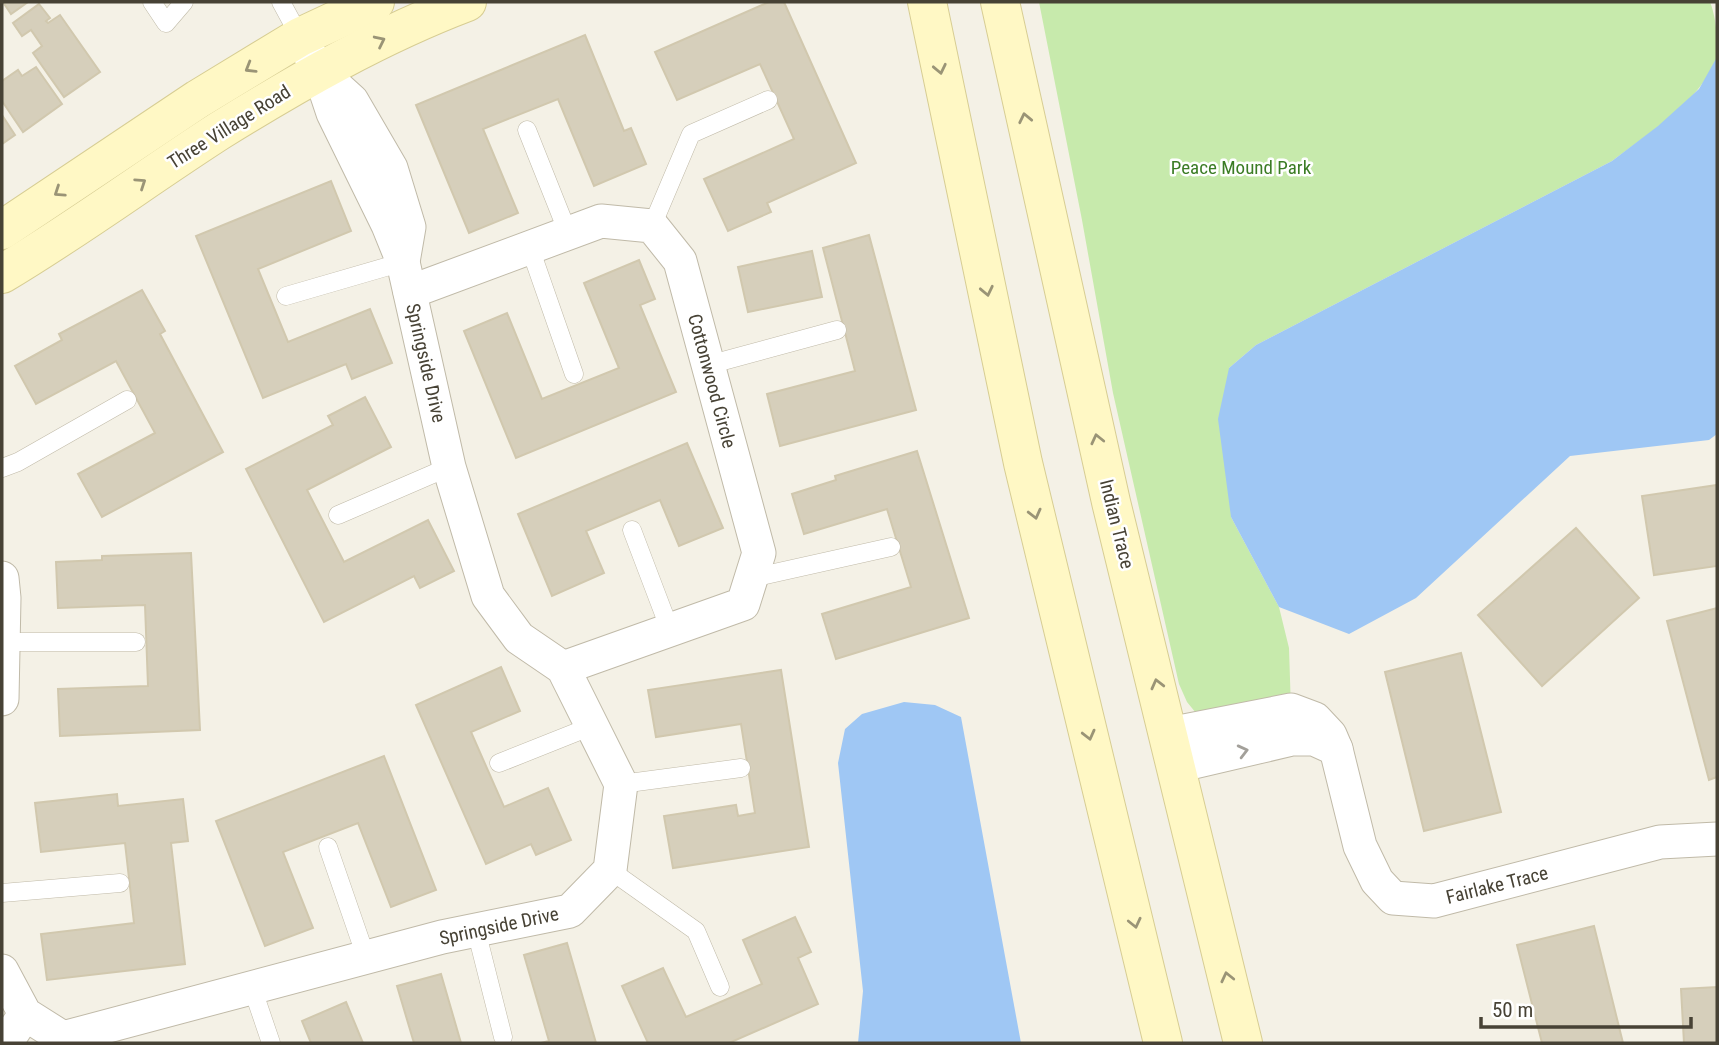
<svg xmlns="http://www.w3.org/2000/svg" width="1719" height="1045" viewBox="0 0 1719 1045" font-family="'Roboto Condensed',sans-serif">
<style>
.green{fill:#c7eaac}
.water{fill:#9fc7f4}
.building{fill:#d6cfbb;stroke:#d1c8ae;stroke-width:2}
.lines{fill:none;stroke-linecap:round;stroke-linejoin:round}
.lane-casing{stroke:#c0baa8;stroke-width:19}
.street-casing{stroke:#c0baa8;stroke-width:35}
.secondary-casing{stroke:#d7cd93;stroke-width:40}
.lane{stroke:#fff;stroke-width:18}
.street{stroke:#fff;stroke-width:33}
.secondary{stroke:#fff8c5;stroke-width:38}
.oneway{stroke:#9a9476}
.oneway2{stroke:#a3a09a}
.labels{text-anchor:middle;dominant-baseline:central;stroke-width:5;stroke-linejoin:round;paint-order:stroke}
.street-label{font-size:19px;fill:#474235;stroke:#fff}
.park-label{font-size:19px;fill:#3b7c25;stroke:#fff}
</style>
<rect width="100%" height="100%" fill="#f4f1e6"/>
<path class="green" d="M1039 2H1710C1716 16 1719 44 1716 60 1697 104 1649 133 1612 161L1256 345 1229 368 1231 517 1279 607 1289 648 1291 710 1196 713 1187 702 1179 684 1113 393 1082 220Z"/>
<g class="water">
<polygon points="1717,57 1717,434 1709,440 1570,456 1416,598 1349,634 1279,607 1231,517 1218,419 1229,368 1256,345 1612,161 1658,126 1699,89"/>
<polygon points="904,702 935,705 961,717 1021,1043 858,1043 863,991 838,763 845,729 862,714"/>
</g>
<g class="building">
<polygon points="3,2 28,2 11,14"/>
<polygon points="769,2 784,2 856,163 767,203 771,212 728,231 704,179 794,139 760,64 677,100 655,52"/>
<polygon points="39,4 50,18 46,21 48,23 60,15 100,72 64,97 33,53 42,46 31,30 22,36 13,23"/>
<polygon points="585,35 624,131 631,128 646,164 594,186 558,99 483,129 518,213 469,233 416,105"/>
<polygon points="36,67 62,104 23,132 2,101 2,81 18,70 22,76"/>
<polygon points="2,115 15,135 2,144"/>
<polygon points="331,181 351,231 258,269 288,342 370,309 392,363 352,379 346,364 263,398 196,236"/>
<polygon points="869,235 916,410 780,446 767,394 855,371 823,248"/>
<polygon points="812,251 822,297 748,312 738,267"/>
<polygon points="639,260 655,299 640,305 676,392 516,458 464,331 507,313 542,399 619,368 584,283"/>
<polygon points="142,290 165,331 160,334 223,452 102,517 78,474 155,433 116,361 36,404 15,366 62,340 59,334"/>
<polygon points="365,397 391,447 307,490 344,562 428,520 454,571 420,588 414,576 324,622 246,469 333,425 328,416"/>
<polygon points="687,443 723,528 679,546 660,500 586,531 604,573 552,596 518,514"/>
<polygon points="917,451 969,618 836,659 822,614 911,587 887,509 804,534 792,494 836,480 835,476"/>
<polygon points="1717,485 1717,566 1654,575 1642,496"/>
<polygon points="1576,528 1639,598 1542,686 1478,615"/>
<polygon points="191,553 200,730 60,736 58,689 148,686 145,605 58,608 56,562 102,560 102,556"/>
<polygon points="1717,608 1717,777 1709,780 1667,621"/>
<polygon points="1461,653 1501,812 1424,831 1385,672"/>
<polygon points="501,667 520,711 471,732 504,807 548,788 571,840 536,855 531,844 486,864 416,705"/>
<polygon points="781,670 809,847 673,868 664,816 736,805 738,816 755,813 741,724 656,737 648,690"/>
<polygon points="384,756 436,890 391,907 358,823 283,852 313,928 265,946 216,821"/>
<polygon points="117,794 118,806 183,799 188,841 171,843 185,964 47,980 41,934 134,923 125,843 41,852 35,803"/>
<polygon points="795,917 811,952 798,958 818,1004 729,1043 648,1043 622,986 663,968 686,1017 762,984 743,940"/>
<polygon points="1594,926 1623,1043 1542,1043 1517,945"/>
<polygon points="567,943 596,1043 541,1043 549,1041 524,955"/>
<polygon points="441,974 461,1043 414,1043 397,986"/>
<polygon points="1717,987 1717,1043 1684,1043 1681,989"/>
<polygon points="346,1002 363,1043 311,1043 302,1021"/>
</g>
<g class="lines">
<defs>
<g id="lane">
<polyline points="152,2 166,23 184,2"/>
<polyline points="281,2 300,37"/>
<polyline points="527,130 568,233"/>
<polyline points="652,226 691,134 768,100"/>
<polyline points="530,248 574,374"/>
<polyline points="286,296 403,262"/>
<polyline points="708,365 837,330"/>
<polyline points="2,468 18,462 127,400"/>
<polyline points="338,515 449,467"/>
<polyline points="632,530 670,630"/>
<polyline points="752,578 891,547"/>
<polyline points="3,642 136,642"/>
<polyline points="499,763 592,726"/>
<polyline points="621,784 741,768"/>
<polyline points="328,847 366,957"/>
<polyline points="610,870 696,931 720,987"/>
<polyline points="2,893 120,883"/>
<polyline points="476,930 503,1037"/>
<polyline points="252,987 271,1043"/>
</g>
<g id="street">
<polyline points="300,37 319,71 333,113 388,225 403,262 409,227 391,168 352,101 319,71"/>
<polyline points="410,292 601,221 652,226 680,261 759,553 743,604 563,668"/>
<polyline points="2,578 4,598 2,699"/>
<polyline points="1169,734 1291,710 1315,719 1330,735 1336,749 1314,739 1292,739 1177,766"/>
<polyline points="1336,749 1360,846 1377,881 1393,898 1434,901 1660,842 1717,839"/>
<polyline points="2,971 25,1014 63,1038 442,937 570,911 610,870 621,784 563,668 519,638 488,596 449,467 403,262"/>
<polyline points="6,1043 25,1014"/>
</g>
<g id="secondary">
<polyline points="927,2 1023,463 1163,1043"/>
<polyline points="1000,2 1111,502 1243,1043"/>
<polyline points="2,230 198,99 300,37 375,2"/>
<path d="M2 274C76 230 146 178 219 131 298 82 380 35 467 2"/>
</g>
</defs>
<use href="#lane" class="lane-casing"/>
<use href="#street" class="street-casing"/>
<use href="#secondary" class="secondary-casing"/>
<use href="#lane" class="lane"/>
<use href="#street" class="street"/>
<use href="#secondary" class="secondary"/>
</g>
<defs><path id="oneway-chevron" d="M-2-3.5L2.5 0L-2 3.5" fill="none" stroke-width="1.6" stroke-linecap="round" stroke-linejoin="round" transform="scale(1.75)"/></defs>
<g class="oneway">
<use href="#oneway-chevron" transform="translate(380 41) rotate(-26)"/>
<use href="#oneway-chevron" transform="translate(250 68) rotate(149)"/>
<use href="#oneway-chevron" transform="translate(940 69) rotate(78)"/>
<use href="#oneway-chevron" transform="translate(1025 118) rotate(-102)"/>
<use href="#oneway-chevron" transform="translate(141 183) rotate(-34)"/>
<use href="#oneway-chevron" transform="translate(59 192) rotate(146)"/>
<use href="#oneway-chevron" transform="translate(987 291) rotate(78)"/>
<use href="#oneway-chevron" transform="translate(1097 439) rotate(-103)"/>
<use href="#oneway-chevron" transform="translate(1035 514) rotate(76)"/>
<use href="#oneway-chevron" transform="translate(1157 684) rotate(-104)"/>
<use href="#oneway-chevron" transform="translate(1089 735) rotate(76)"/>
<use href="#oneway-chevron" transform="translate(1135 923) rotate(77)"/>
<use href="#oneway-chevron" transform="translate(1227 977) rotate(-103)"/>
</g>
<use class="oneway2" href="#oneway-chevron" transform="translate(1243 751) rotate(-14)"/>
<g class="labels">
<g class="street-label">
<text transform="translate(229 127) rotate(-32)">Three Village Road</text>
<text transform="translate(426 363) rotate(77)">Springside Drive</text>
<text transform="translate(712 381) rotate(75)">Cottonwood Circle</text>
<text transform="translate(1117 524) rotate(76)">Indian Trace</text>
<text transform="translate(1497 885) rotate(-14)">Fairlake Trace</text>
<text transform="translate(499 926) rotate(-12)">Springside Drive</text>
</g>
<g class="park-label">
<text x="1241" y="167">Peace Mound Park</text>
</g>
</g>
<rect width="1719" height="1045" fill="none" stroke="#474235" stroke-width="7"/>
<path d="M1481 1017v10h210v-10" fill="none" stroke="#474235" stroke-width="3.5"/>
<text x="1492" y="1017" font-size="21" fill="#474235" stroke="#ffffff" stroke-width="5" paint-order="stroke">50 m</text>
</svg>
